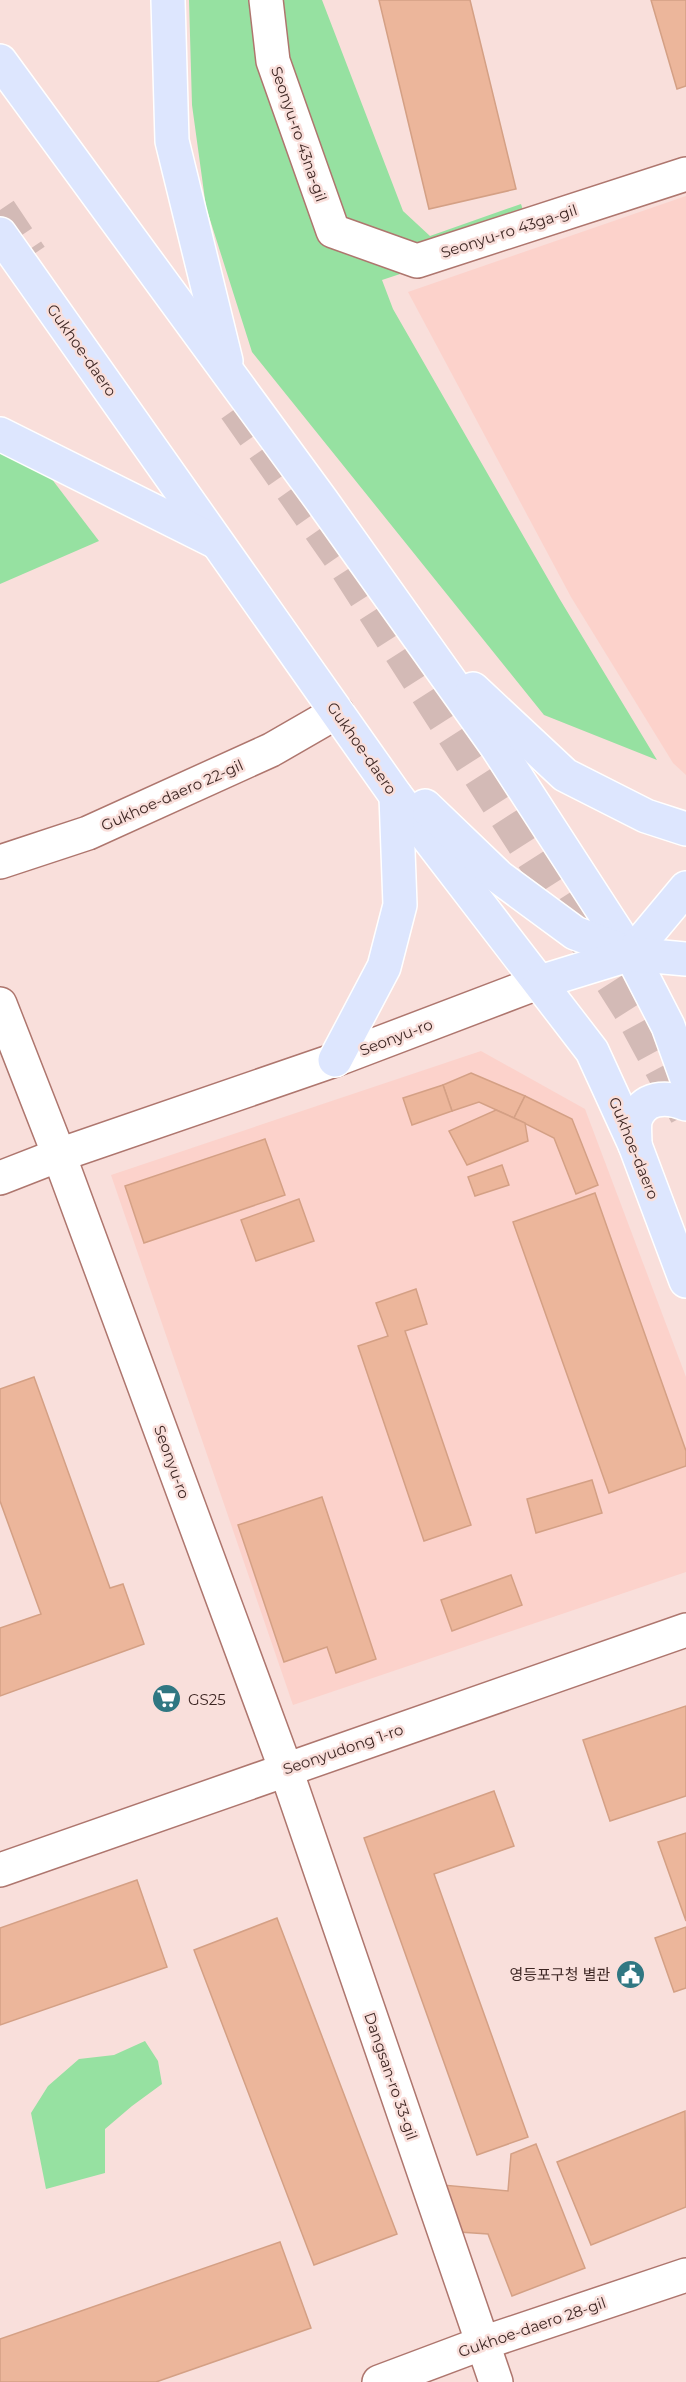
<svg xmlns="http://www.w3.org/2000/svg" width="686" height="2382" viewBox="0 0 686 2382" font-family="Montserrat,'Noto Sans KR',sans-serif">
<style>
.built{fill:#fcd2cb}
.green{fill:#96e1a1}
.building{fill:#ecb69b;stroke:#d4a085;stroke-width:1.5}
.lines{fill:none;stroke-linecap:round;stroke-linejoin:round}
.highway-tunnel{stroke:#d3bab6;stroke-width:33;stroke-dasharray:33 16;stroke-linecap:butt}
.street-casing{stroke:#ae766e;stroke-width:36}
.secondary-casing{stroke:#ae766e;stroke-width:36}
.primary-casing{stroke:#fff;stroke-width:36}
.street{stroke:#fff;stroke-width:33}
.secondary{stroke:#fff;stroke-width:33}
.primary{stroke:#dde6fe;stroke-width:33}
.labels{text-anchor:middle;dominant-baseline:central;stroke-width:5;stroke-linejoin:round;paint-order:stroke}
.street-label{font-size:15px;fill:#3d2623;stroke:#f9dfdb}
.poi-label{font-size:15px;fill:#3d2623;stroke:#f9dfdb;text-anchor:start}
</style>
<rect width="100%" height="100%" fill="#f9dfdb"/>
<g class="built">
<polygon points="686,196 686,775 673,763 571,597 408,292"/>
<polygon points="481,1051 585,1109 686,1377 686,1572 293,1705 111,1175"/>
</g>
<g class="green">
<polygon points="189,0 322,0 403,211 430,236 521,204 530,231 382,280 393,309 559,598 657,760 544,715 252,352 206,207 192,105"/>
<polygon points="0,453 51,478 99,541 0,584"/>
<polygon points="145,2041 158,2061 162,2084 132,2106 105,2129 105,2173 46,2189 31,2113 48,2086 79,2059 114,2055"/>
</g>
<g class="building">
<polygon points="379,0 470,0 516,189 429,209"/>
<polygon points="651,0 686,0 686,86 677,89"/>
<polygon points="471,1073 525,1096 514,1118 479,1102 452,1111 443,1085"/>
<polygon points="443,1085 452,1111 412,1125 403,1098"/>
<polygon points="525,1096 572,1119 598,1185 576,1194 554,1138 514,1118"/>
<polygon points="496,1110 525,1123 528,1141 467,1165 449,1131"/>
<polygon points="265,1139 285,1195 144,1243 125,1186"/>
<polygon points="502,1165 509,1185 475,1196 468,1177"/>
<polygon points="595,1193 686,1451 686,1466 609,1493 513,1222"/>
<polygon points="299,1199 314,1241 256,1261 241,1220"/>
<polygon points="416,1289 427,1324 405,1331 471,1525 424,1541 358,1346 388,1336 376,1303"/>
<polygon points="34,1377 110,1588 123,1584 144,1644 0,1696 0,1628 41,1614 0,1501 0,1389"/>
<polygon points="592,1480 602,1513 536,1533 527,1499"/>
<polygon points="322,1497 376,1659 336,1673 327,1647 284,1662 238,1525"/>
<polygon points="511,1575 522,1605 452,1631 441,1600"/>
<polygon points="686,1706 686,1796 610,1821 583,1740"/>
<polygon points="494,1791 514,1846 434,1874 528,2137 477,2155 364,1838"/>
<polygon points="686,1833 686,1921 658,1842"/>
<polygon points="137,1880 167,1967 0,2025 0,1928"/>
<polygon points="277,1918 397,2234 314,2265 194,1950"/>
<polygon points="686,1927 686,1988 674,1992 655,1938"/>
<polygon points="685,2111 686,2207 591,2245 557,2162"/>
<polygon points="536,2144 585,2268 512,2296 488,2234 459,2232 443,2185 508,2191 511,2154"/>
<polygon points="280,2242 311,2328 156,2382 0,2382 0,2339"/>
</g>
<g class="lines">
<g class="highway-tunnel">
<polyline points="0,210 31,256"/>
<polyline points="235,409 343,563 526,848 630,1011 686,1115"/>
</g>
<defs>
<g id="street">
<polyline points="266,0 273,61 333,231 417,261 686,174"/>
<polyline points="0,862 88,833 271,750 337,712"/>
<polyline points="0,1004 59,1155 286,1770 496,2382"/>
<polyline points="379,2382 483,2343 686,2275"/>
</g>
<g id="secondary">
<polyline points="0,1178 59,1155 335,1060 540,982"/>
<polyline points="0,1870 686,1630"/>
</g>
<g id="primary">
<polyline points="168,0 172,141 226,361"/>
<polyline points="0,61 322,501 497,747 631,954 668,1026 686,1076"/>
<polyline points="0,234 396,796 592,1051 635,1145 686,1281"/>
<polyline points="0,434 216,542"/>
<polyline points="473,689 565,775 646,816 686,829"/>
<polyline points="425,806 499,877 575,933 631,954"/>
<polyline points="631,954 686,888"/>
<polyline points="540,982 631,954 686,959"/>
<polyline points="335,1060 384,967 400,905 396,796"/>
<path d="M635 1145C635 1137 634 1128 635 1121 642 1096 667 1096 686 1104"/>
</g>
</defs>
<use href="#street" class="street-casing"/>
<use href="#secondary" class="secondary-casing"/>
<use href="#primary" class="primary-casing"/>
<use href="#street" class="street"/>
<use href="#secondary" class="secondary"/>
<use href="#primary" class="primary"/>
</g>
<defs>
<symbol id="supermarket-disc" viewBox="-11 -11 22 22"><circle r="9.5" fill="#307782" stroke="#f9dfdb"/><path d="M-6-5.5h2.5l.6 2H6L4.5 2H-2.5L-4.4-4H-6ZM-1.5 3.2a1.3 1.3 0 1 0 .1 0ZM3 3.2a1.3 1.3 0 1 0 .1 0Z" fill="#fff"/></symbol>
<symbol id="civic-disc" viewBox="-11 -11 22 22"><circle r="9.5" fill="#307782" stroke="#f9dfdb"/><path d="M-.6-6.5H3V-4.5H.6V-3L4-1V1h2V6H-6V1h2V-1L-.6-3ZM-1.2 2.5V6h2.4V2.5Z" fill="#fff"/></symbol>
</defs>
<g fill-rule="evenodd">
<use href="#supermarket-disc" x="150" y="1682" width="33" height="33"/>
<use href="#civic-disc" x="614" y="1958" width="33" height="33"/>
</g>
<g class="labels">
<g class="street-label">
<text transform="translate(299 134) rotate(71)">Seonyu-ro 43na-gil</text>
<text transform="translate(509 231) rotate(-18)">Seonyu-ro 43ga-gil</text>
<text transform="translate(82 350) rotate(55)">Gukhoe-daero</text>
<text transform="translate(362 748) rotate(55)">Gukhoe-daero</text>
<text transform="translate(172 795) rotate(-24)">Gukhoe-daero 22-gil</text>
<text transform="translate(396 1037) rotate(-21)">Seonyu-ro</text>
<text transform="translate(634 1148) rotate(68)">Gukhoe-daero</text>
<text transform="translate(172 1462) rotate(70)">Seonyu-ro</text>
<text transform="translate(343 1749) rotate(-19)">Seonyudong 1-ro</text>
<text transform="translate(391 2076) rotate(71)">Dangsan-ro 33-gil</text>
<text transform="translate(532 2327) rotate(-19)">Gukhoe-daero 28-gil</text>
</g>
<g class="poi-label">
<text x="188" y="1699">GS25</text>
<text x="610" y="1974" text-anchor="end">영등포구청 별관</text>
</g>
</g>
</svg>
